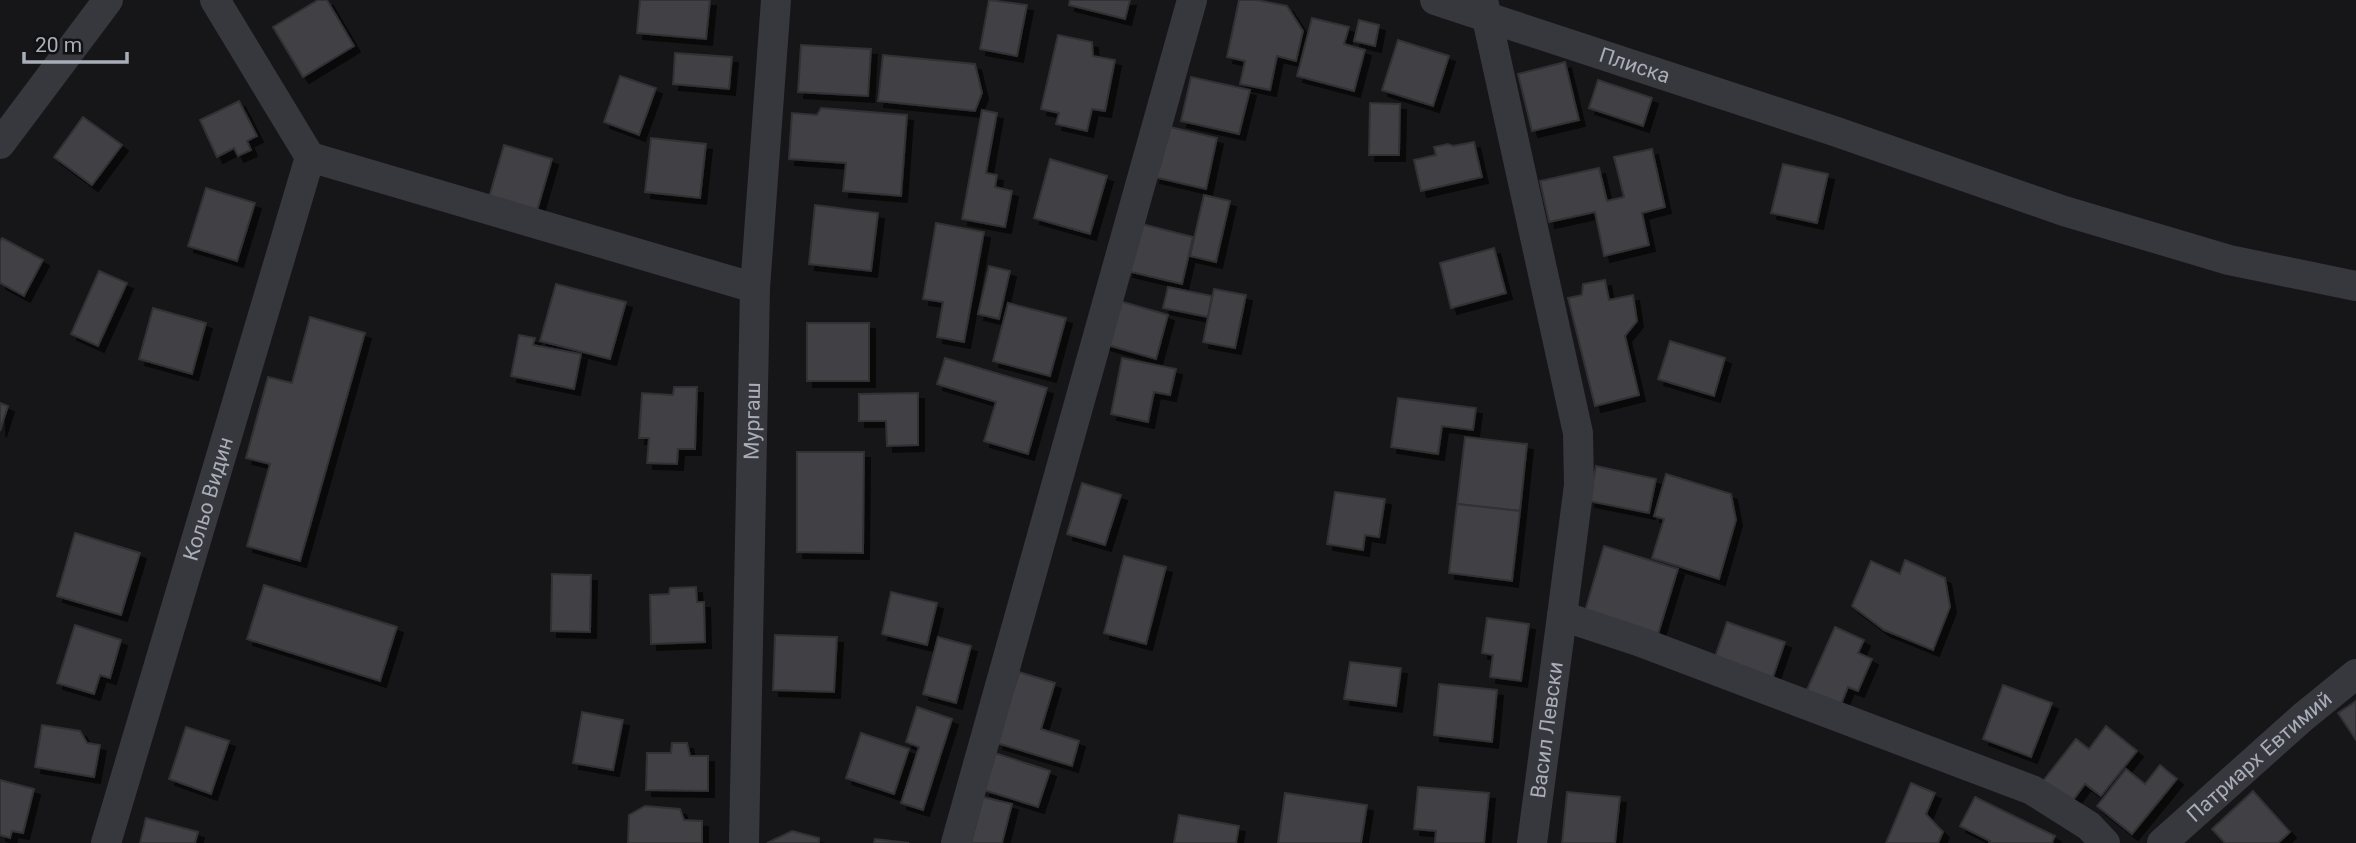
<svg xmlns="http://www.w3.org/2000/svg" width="2356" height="843" viewBox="0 0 2356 843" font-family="Roboto,sans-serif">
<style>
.building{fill:#404145;stroke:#303034;stroke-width:2;filter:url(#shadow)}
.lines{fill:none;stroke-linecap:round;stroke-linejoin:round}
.minor{stroke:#37383d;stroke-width:30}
.labels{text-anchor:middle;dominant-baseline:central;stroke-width:6;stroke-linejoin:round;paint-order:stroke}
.street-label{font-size:21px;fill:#a8adb8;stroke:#111113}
</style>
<defs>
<filter id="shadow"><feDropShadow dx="6" dy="6" stdDeviation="0" flood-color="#0009"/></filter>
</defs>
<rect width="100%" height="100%" fill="#161618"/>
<g class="building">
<polygon points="318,0 327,0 354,46 303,77 273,27"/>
<polygon points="640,0 710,0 706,39 637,33"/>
<polygon points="989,0 1027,5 1017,56 980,49"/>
<polygon points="1070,0 1130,0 1125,19 1069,5"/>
<polygon points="1239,0 1257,0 1287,6 1303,31 1296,61 1277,56 1270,90 1240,84 1245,61 1227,57"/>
<polygon points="1312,18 1349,27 1344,44 1365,50 1354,91 1297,76"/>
<polygon points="1359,20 1379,25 1375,46 1354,41"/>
<polygon points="1058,35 1092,42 1093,56 1115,60 1105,111 1092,109 1087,131 1056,124 1059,113 1041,109"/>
<polygon points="1398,40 1449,56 1433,106 1382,90"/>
<polygon points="801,45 871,49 868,96 798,92"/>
<polygon points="675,53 732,57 729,89 673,84"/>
<polygon points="883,55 975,64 982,93 975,111 878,101"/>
<polygon points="1565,62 1579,120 1532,131 1518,74"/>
<polygon points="620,76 656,88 639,135 604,122"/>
<polygon points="1191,77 1250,90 1239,134 1181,121"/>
<polygon points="1598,80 1652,98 1643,126 1589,108"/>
<polygon points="239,101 257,136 247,141 251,150 238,156 234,148 217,157 200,120"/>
<polygon points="1370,103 1400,104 1399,155 1369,155"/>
<polygon points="821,108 907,115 901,196 843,191 846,163 789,159 792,113 817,115"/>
<polygon points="982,110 997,113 986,173 997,175 995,187 1012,191 1005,227 962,219"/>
<polygon points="83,117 122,145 92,185 54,157"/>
<polygon points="1166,126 1217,138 1206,189 1154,177"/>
<polygon points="651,138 706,144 700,198 645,192"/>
<polygon points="1474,142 1482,177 1421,191 1414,160 1436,155 1434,147 1448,144 1453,146"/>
<polygon points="504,145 552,159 536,214 488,201"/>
<polygon points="1652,149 1665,207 1642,213 1649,245 1604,256 1595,212 1549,222 1540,181 1599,168 1607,201 1624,197 1614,157"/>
<polygon points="1050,159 1107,176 1090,234 1034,218"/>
<polygon points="1783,164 1828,174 1817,223 1771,213"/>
<polygon points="206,188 255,203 237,261 188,246"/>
<polygon points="1204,195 1230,201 1216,262 1190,256"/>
<polygon points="815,205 878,213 871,271 809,264"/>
<polygon points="936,223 984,232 964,342 937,337 943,302 923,299"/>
<polygon points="1138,223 1193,237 1182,284 1127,271"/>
<polygon points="2,238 43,260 24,296 0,283 0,242"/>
<polygon points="1494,248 1506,293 1451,308 1440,263"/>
<polygon points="989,266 1010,271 999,319 978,314"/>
<polygon points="99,271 127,283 98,346 71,334"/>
<polygon points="1605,280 1609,300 1633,295 1637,321 1625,336 1639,395 1595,406 1568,298 1582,295 1583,284"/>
<polygon points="556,284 626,302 610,359 540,341"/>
<polygon points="1168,287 1212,296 1208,317 1163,308"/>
<polygon points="1214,289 1246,295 1235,348 1203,342"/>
<polygon points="1116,300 1168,315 1156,359 1104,344"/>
<polygon points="1008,303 1066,318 1050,376 993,361"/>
<polygon points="153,308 206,323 192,374 139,359"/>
<polygon points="310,317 365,333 300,561 247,546 270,464 246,458 268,377 292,383"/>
<rect x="807" y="323" width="62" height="58"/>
<polygon points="519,335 535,338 533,345 581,354 574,389 511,376"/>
<polygon points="1670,341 1725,358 1714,396 1658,379"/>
<polygon points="945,358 1047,388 1028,454 984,441 996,402 937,384"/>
<polygon points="1122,358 1176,369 1170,395 1154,392 1148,422 1111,414"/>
<polygon points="674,387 697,387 695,449 678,449 677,464 647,463 649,438 639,438 642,393 673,395"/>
<polygon points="918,393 918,445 887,446 886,421 859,421 859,394"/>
<polygon points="1398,398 1476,408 1473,430 1442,426 1438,454 1391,447"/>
<polygon points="0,403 8,406 0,431"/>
<polygon points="1465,437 1527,444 1520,511 1457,504"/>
<polygon points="797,452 864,452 863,553 797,552"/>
<polygon points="1596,466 1656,479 1649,513 1589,501"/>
<polygon points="1666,474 1731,494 1736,520 1719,579 1652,558 1664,519 1654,516"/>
<polygon points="1082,483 1121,495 1105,545 1067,534"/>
<polygon points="1335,492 1385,499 1379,537 1365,535 1363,550 1327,544"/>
<polygon points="1457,504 1520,511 1512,581 1449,573"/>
<polygon points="75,533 140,553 121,615 57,596"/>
<polygon points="1604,546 1678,569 1658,634 1585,611"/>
<polygon points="1124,556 1166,567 1146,644 1104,633"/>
<polygon points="1905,560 1945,578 1950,607 1933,650 1884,630 1852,606 1871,561 1900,574"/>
<polygon points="552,574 591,575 590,632 551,631"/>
<polygon points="264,585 397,627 380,681 247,639"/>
<polygon points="696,587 697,602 704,602 705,642 651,644 650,595 669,594 670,588"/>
<polygon points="891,592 937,603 927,645 882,634"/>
<polygon points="1487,618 1529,624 1521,681 1490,677 1493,655 1482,653"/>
<polygon points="1727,622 1785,642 1772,680 1714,660"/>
<polygon points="75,625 121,640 110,678 100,675 94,694 57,683"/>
<polygon points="1835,627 1864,640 1858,653 1872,659 1858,691 1848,687 1840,707 1806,692"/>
<polygon points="775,635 837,637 834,692 773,690"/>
<polygon points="938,637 971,646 956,703 923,694"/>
<polygon points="1350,662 1401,668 1396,706 1344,699"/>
<polygon points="1019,672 1055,683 1041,729 1079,741 1072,766 997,743"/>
<polygon points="1439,684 1497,690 1492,742 1434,735"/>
<polygon points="2003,685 2052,703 2031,757 1983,739"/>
<polygon points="2356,701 2356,740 2338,713"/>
<polygon points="917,707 952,719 923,810 901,803 919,747 906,742"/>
<polygon points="582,712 623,720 613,770 573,763"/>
<polygon points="42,725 80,731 87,743 100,745 94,777 35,767"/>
<polygon points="2106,726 2137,751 2101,796 2085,784 2071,803 2043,781 2076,739 2089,749"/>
<polygon points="186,727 229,741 211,794 169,779"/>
<polygon points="861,733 909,749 894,794 846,778"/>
<polygon points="672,743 687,743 690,756 708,756 708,791 646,790 647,753 671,753"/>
<polygon points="995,753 1050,771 1038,807 984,790"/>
<polygon points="2160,765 2177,779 2132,834 2097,806 2126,769 2145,784"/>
<polygon points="0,780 34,789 23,833 12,831 10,838 0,835"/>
<polygon points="1911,783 1935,793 1926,814 1943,832 1938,843 1886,843"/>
<polygon points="1418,787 1489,793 1484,843 1435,843 1436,831 1414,829"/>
<polygon points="2253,791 2290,832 2278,843 2225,843 2212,829"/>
<polygon points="1567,792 1620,797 1615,843 1562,843"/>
<polygon points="1285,793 1367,805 1361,843 1278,843"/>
<polygon points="983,797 1012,804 1002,843 971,843"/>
<polygon points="1975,797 2055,836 2052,843 1989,843 1990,841 1960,826"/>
<polygon points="645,806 680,809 684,820 702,821 702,843 628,843 629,815"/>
<polygon points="1179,815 1239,826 1236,843 1174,843"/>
<polygon points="146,818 198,832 195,843 140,843"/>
<polygon points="792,831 819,838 819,843 767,843"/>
<polygon points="875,839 909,843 874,843"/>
</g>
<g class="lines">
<g class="minor">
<polyline points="215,0 310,157 755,288"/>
<path id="s1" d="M1435 0 1834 131 2064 211 2229 260 2356 286"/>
<polyline points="1483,0 1578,433 1579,485 1562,616 1638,641 2032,790 2089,826 2105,843"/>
<polyline points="0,144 108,0"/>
<path id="s2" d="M106 843 310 157"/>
<path id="s3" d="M744 843 755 288 776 0"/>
<polyline points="956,843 1192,0"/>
<path id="s4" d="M1532 843 1562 616"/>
<path id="s5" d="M2162 843 2303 717 2356 674"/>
</g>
</g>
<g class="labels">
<g class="street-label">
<text stroke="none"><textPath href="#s1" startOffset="210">Плиска</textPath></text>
<text stroke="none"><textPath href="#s3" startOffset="422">Мургаш</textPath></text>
<text stroke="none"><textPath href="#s2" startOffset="359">Кольо Видин</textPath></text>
<text stroke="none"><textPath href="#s4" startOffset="114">Васил Левски</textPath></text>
<text stroke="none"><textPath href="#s5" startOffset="130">Патриарх Евтимий</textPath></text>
</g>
</g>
<path d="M24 52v10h103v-10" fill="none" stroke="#a8adb8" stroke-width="3.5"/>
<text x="35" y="52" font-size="21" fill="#a8adb8" stroke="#111113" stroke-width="5" paint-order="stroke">20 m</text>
</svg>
